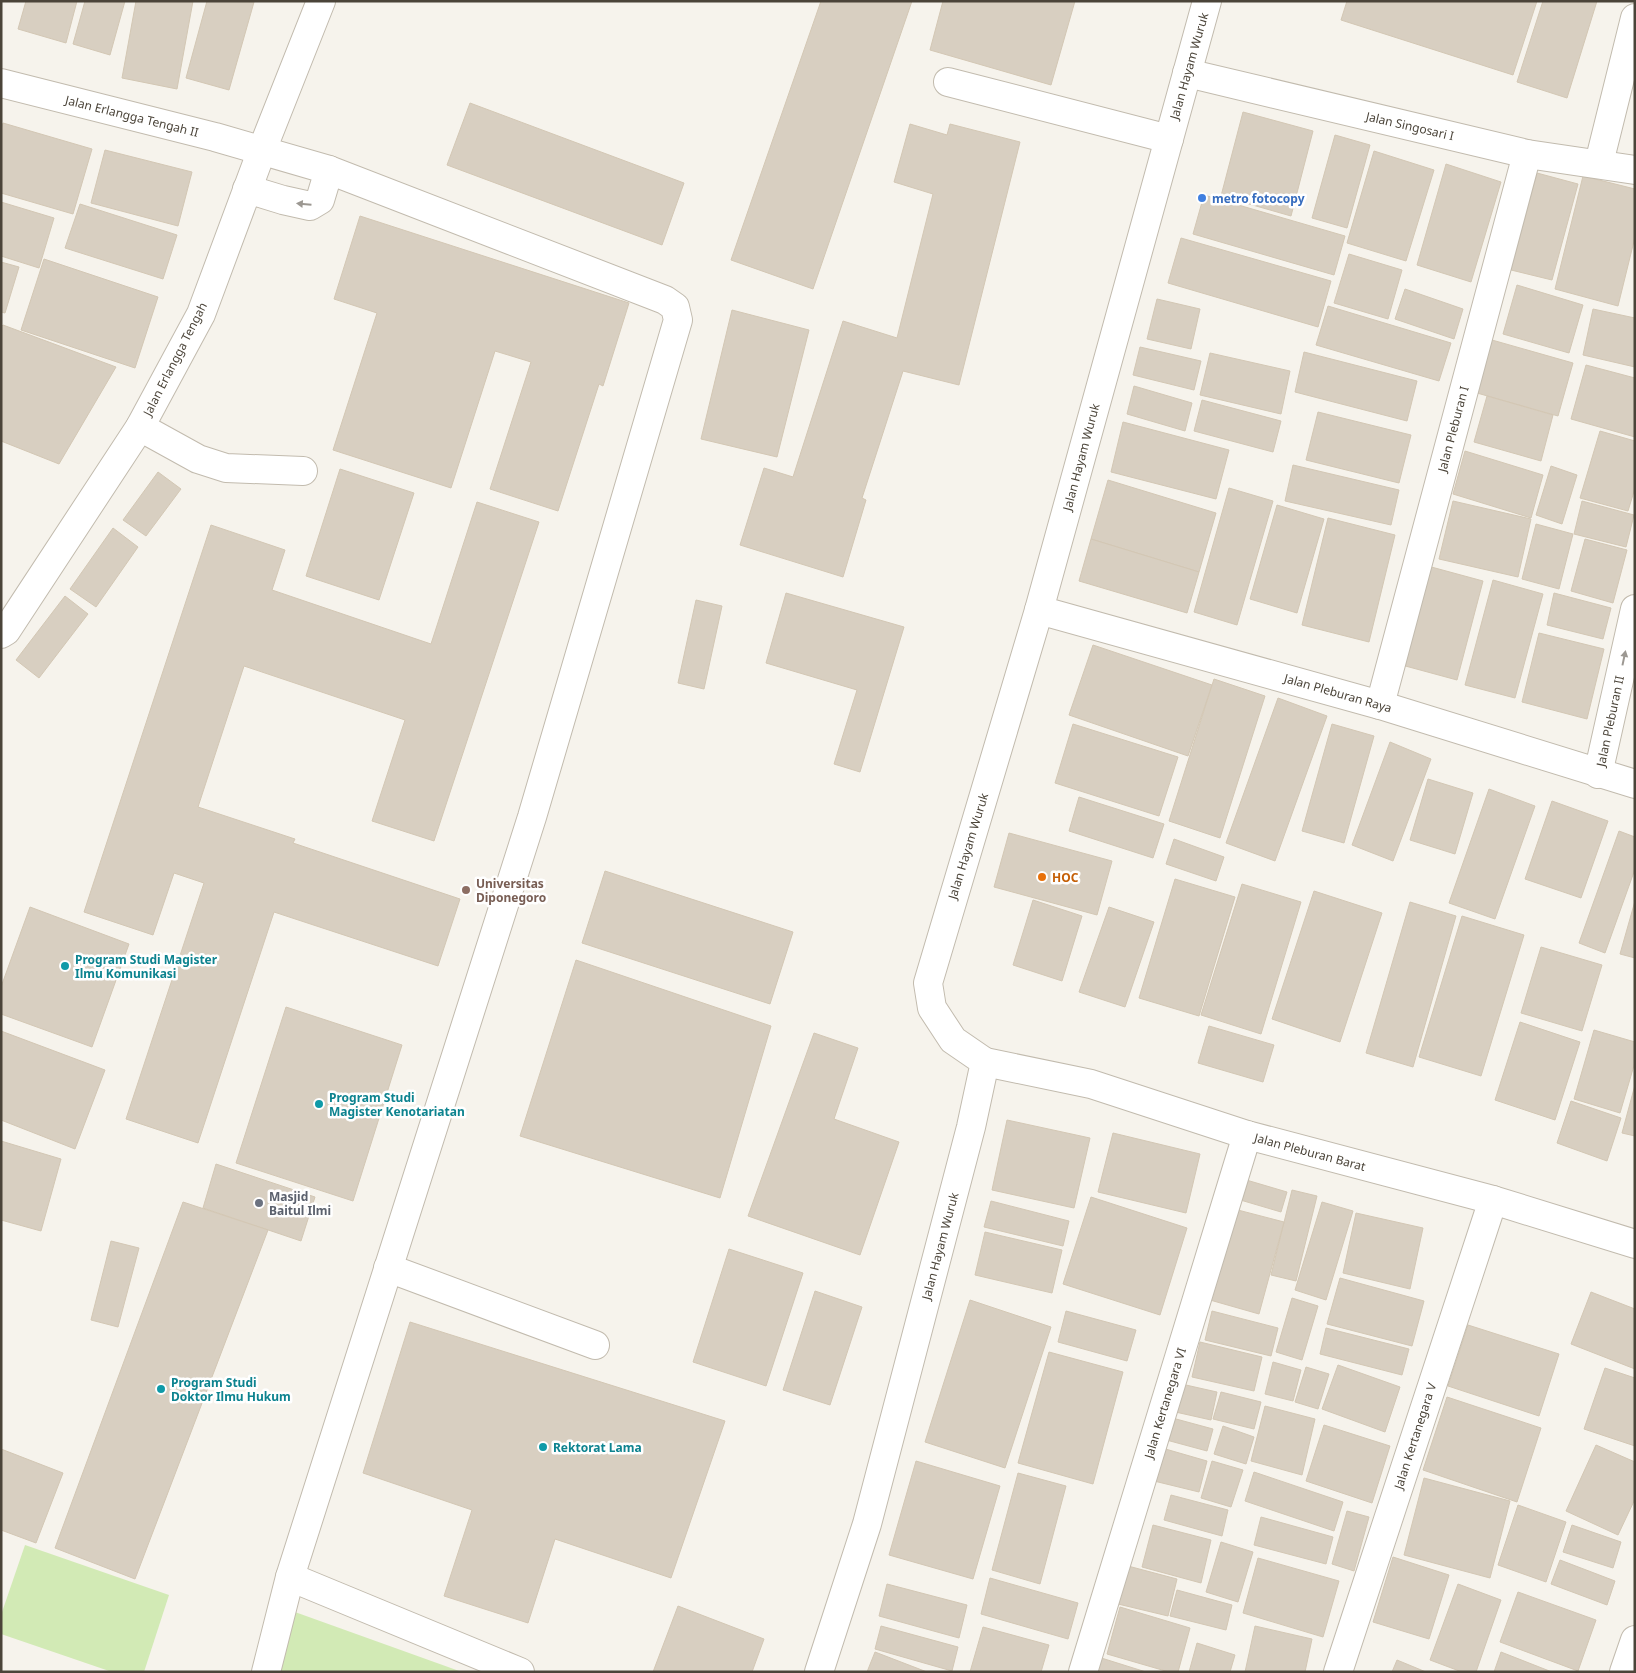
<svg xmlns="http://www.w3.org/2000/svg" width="1636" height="1673" viewBox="0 0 1636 1673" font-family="'Noto Sans',sans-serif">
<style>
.green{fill:#d2eab5}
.building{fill:#d8cfc1;stroke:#d3c7b4}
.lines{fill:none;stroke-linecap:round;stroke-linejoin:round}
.minor-casing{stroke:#c2bbae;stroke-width:30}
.minor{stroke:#fff;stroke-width:28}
.oneway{fill:#9c9892}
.shop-dot{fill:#3f7fe0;stroke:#fff;stroke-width:2}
.food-dot{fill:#e8710a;stroke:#fff;stroke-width:2}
.education-dot{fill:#8d6e63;stroke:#fff;stroke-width:2}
.culture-dot{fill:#0f9aa8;stroke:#fff;stroke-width:2}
.worship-dot{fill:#6b7280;stroke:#fff;stroke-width:2}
.labels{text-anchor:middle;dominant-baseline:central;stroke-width:5;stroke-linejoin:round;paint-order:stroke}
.street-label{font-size:12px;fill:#4b4439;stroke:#fff}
.shop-label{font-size:12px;font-weight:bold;fill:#366cbe;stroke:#fff;text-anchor:start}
.food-label{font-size:12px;font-weight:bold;fill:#c56008;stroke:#fff;text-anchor:start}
.education-label{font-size:12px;font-weight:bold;fill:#785e54;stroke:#fff;text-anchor:start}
.culture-label{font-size:12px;font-weight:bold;fill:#0d838f;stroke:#fff;text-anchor:start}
.worship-label{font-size:12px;font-weight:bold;fill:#5b616d;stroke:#fff;text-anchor:start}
</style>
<rect width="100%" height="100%" fill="#f6f3ec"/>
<g class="green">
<polygon points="25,1545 169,1595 144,1672 112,1672 1,1634 1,1615"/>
<polygon points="281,1607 462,1672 258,1672"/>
</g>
<g class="building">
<polygon points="26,1 77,1 66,43 18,29"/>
<polygon points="85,1 125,1 110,55 73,44"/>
<polygon points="136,1 193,1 177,89 122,78"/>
<polygon points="207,1 254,2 229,90 186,78"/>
<polygon points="821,1 912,1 813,289 731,260"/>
<polygon points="943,1 1075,1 1051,85 930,50"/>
<polygon points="1347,1 1537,1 1513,75 1341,20"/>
<polygon points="1543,1 1597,1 1567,98 1517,82"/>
<polygon points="470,103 684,183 662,245 447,165"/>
<polygon points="1243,112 1313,131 1291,216 1221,196"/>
<polygon points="3,123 92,149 73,214 1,193 1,130"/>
<polygon points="910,124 947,135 950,124 1020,142 959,385 903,371 862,498 866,500 843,577 740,545 764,468 793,477 843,321 897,338 933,194 894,182"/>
<polygon points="1335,135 1370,145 1347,228 1312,218"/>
<polygon points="105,150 192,172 178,226 91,203"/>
<polygon points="1374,151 1434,170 1406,261 1347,243"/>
<polygon points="1446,164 1501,182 1471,282 1417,265"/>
<polygon points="1537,173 1578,184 1552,280 1511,270"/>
<polygon points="1583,176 1635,189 1635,237 1618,306 1555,289"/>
<polygon points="1204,195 1345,236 1334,275 1193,234"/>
<polygon points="1,202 54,218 39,268 1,256"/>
<polygon points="80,204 177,235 163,279 65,248"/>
<polygon points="360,216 629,303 603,386 599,384 558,511 490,489 531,362 495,351 451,488 333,450 377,313 334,299"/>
<polygon points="1181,238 1331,281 1318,327 1168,283"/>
<polygon points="1349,254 1402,270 1388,319 1334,303"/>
<polygon points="44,259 158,297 135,368 21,330"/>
<polygon points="1,262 19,267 5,313 1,312"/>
<polygon points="1517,285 1583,305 1569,353 1503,334"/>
<polygon points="1405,289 1463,309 1454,339 1395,319"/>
<polygon points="1157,299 1200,309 1191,349 1147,339"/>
<polygon points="1328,306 1451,343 1439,381 1316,345"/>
<polygon points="1593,309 1635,318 1635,367 1583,355"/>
<polygon points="732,310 809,330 777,457 701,439"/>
<polygon points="3,325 116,367 59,464 1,441 1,327"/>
<polygon points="1492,340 1573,363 1558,416 1477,393"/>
<polygon points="1140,347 1201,361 1194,390 1133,375"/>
<polygon points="1304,352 1417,381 1407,421 1295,392"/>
<polygon points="1210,353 1290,371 1281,414 1200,395"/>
<polygon points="1586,365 1635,378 1635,437 1571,419"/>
<polygon points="1134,386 1192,403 1185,431 1127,414"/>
<polygon points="1487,396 1553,415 1541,461 1474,442"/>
<polygon points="1202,400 1281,421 1273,452 1194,431"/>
<polygon points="1318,412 1411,435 1399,483 1306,460"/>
<polygon points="1123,422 1229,450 1216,499 1111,472"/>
<polygon points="1600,431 1635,441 1635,488 1628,511 1580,498"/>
<polygon points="1465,451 1543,475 1531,518 1453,494"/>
<polygon points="1293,465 1399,490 1391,525 1285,501"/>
<polygon points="1551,466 1577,475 1562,524 1536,515"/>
<polygon points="340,469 414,493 379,600 306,576"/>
<polygon points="158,472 181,489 146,536 123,520"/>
<polygon points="1108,480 1216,513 1199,572 1091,539"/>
<polygon points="1229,488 1273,501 1237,625 1194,612"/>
<polygon points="1453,501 1531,519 1518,577 1439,559"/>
<polygon points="1582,501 1634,515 1626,547 1574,534"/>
<polygon points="477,502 539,522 434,841 372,821 405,720 244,666 198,807 295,839 293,843 460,899 438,966 274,912 198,1143 126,1119 204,883 174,873 153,935 84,912 211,525 285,550 272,590 431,644"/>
<polygon points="1277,505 1324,519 1297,613 1250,599"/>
<polygon points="1328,518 1395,535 1369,642 1302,625"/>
<polygon points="1536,524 1573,534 1559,589 1522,579"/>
<polygon points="113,528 138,547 96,607 70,589"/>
<polygon points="1091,539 1199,572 1187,613 1079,581"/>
<polygon points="1585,539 1627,550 1613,603 1571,591"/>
<polygon points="1424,565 1483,581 1457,680 1398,664"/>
<polygon points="1493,580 1543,594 1515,698 1465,685"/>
<polygon points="786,593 904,627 860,772 834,764 857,690 766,663"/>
<polygon points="1554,593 1611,608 1603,639 1547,625"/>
<polygon points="65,596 88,614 39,678 16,660"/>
<polygon points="696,600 722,606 704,689 678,683"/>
<polygon points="1539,633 1604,649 1587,719 1522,702"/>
<polygon points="1093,645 1212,685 1188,756 1069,715"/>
<polygon points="1214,679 1265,696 1220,838 1169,821"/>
<polygon points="1278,698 1327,716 1275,861 1226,843"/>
<polygon points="1073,724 1178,757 1159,816 1055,783"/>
<polygon points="1332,724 1374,736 1344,843 1302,831"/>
<polygon points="1390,742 1431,759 1393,861 1352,845"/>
<polygon points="1428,779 1473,793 1455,854 1410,840"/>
<polygon points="1489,789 1535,806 1495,919 1449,903"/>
<polygon points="1079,797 1164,824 1153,858 1069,831"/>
<polygon points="1552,801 1608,821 1581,898 1525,879"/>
<polygon points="1619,831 1635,837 1635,869 1605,953 1579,943"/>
<polygon points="1009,833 1112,861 1097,915 994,887"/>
<polygon points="1174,839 1224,857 1216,881 1166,864"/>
<polygon points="605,871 793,932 770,1004 582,943"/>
<polygon points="1175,879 1235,897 1199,1016 1139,998"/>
<polygon points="1242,884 1301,902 1261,1034 1201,1015"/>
<polygon points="1314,891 1382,913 1340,1042 1272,1019"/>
<polygon points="1033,900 1082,916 1062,981 1013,965"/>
<polygon points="1635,901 1635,958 1620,954"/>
<polygon points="1410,902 1456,916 1413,1067 1366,1053"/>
<polygon points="30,907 129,944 92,1047 1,1014 1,987"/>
<polygon points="1109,907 1154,922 1125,1007 1079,992"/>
<polygon points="1462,916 1524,935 1481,1076 1419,1057"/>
<polygon points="1541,947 1602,965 1582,1031 1521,1013"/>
<polygon points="576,960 771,1026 720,1198 520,1136"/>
<polygon points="286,1007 402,1045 353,1201 236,1163"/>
<polygon points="1520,1022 1580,1042 1555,1120 1495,1100"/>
<polygon points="1209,1026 1274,1045 1263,1082 1198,1063"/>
<polygon points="1594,1030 1635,1042 1635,1062 1620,1113 1574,1099"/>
<polygon points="1,1031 105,1070 75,1149 1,1120"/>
<polygon points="814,1033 858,1048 834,1119 899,1142 860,1255 748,1216"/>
<polygon points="1635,1085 1635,1136 1622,1133"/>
<polygon points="1571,1101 1621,1118 1607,1161 1557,1143"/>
<polygon points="1007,1120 1090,1138 1074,1208 992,1190"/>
<polygon points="1113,1133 1200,1154 1186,1213 1098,1192"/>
<polygon points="1,1141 61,1159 41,1231 1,1220"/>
<polygon points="216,1164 315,1197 301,1241 203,1208"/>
<polygon points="1243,1179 1287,1192 1281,1212 1237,1199"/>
<polygon points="1292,1190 1317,1196 1296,1281 1271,1275"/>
<polygon points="1091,1197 1187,1228 1160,1315 1063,1284"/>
<polygon points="991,1201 1069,1221 1063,1246 984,1227"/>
<polygon points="183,1202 268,1230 135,1579 55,1548"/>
<polygon points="1322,1202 1353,1211 1326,1300 1295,1290"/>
<polygon points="1234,1209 1284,1222 1259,1314 1210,1300"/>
<polygon points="1356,1213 1423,1228 1410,1289 1343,1273"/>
<polygon points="985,1232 1062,1250 1052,1293 975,1275"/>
<polygon points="111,1241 139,1248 118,1327 91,1320"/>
<polygon points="729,1249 803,1273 766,1386 693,1362"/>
<polygon points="1340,1278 1424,1301 1412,1346 1327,1324"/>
<polygon points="815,1291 862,1307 830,1405 783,1390"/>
<polygon points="1591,1292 1635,1309 1635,1369 1571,1344"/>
<polygon points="1292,1298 1318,1306 1302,1360 1276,1352"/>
<polygon points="970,1300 1051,1327 1005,1468 925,1442"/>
<polygon points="1066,1311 1136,1330 1127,1361 1058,1342"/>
<polygon points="1212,1311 1278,1328 1271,1356 1205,1340"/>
<polygon points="410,1322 725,1421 671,1578 555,1539 528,1623 444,1596 472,1510 363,1473"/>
<polygon points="1468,1325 1559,1354 1539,1416 1448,1386"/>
<polygon points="1326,1328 1409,1349 1402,1375 1320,1354"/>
<polygon points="1200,1342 1262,1357 1254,1391 1192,1377"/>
<polygon points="1049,1352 1123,1372 1093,1484 1018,1463"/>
<polygon points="1273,1362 1301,1370 1293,1401 1265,1394"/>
<polygon points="1338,1365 1400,1387 1385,1432 1322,1409"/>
<polygon points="1306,1367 1329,1374 1318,1409 1295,1402"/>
<polygon points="1605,1368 1635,1378 1635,1446 1584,1429"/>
<polygon points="1177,1383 1217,1392 1211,1420 1171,1411"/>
<polygon points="1221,1392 1261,1402 1254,1429 1213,1419"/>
<polygon points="1447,1397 1541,1428 1517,1502 1423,1470"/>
<polygon points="1265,1406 1315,1419 1302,1475 1251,1461"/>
<polygon points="1165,1416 1213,1429 1207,1451 1159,1438"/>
<polygon points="1324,1425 1390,1446 1372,1503 1306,1481"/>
<polygon points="1223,1426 1254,1437 1246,1464 1214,1454"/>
<polygon points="1596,1445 1635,1462 1635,1499 1618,1535 1566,1511"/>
<polygon points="1162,1448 1207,1461 1199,1492 1154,1481"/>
<polygon points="1,1449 63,1473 36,1543 1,1530"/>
<polygon points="916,1461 1000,1486 973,1579 889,1555"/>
<polygon points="1212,1461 1243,1470 1231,1507 1201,1498"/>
<polygon points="1254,1472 1343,1502 1334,1531 1245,1501"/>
<polygon points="1018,1473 1066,1486 1040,1584 992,1570"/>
<polygon points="1424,1478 1510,1501 1490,1578 1404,1555"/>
<polygon points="1171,1495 1228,1510 1222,1536 1164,1520"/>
<polygon points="1518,1505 1566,1522 1546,1582 1498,1565"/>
<polygon points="1347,1511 1369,1517 1354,1571 1332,1564"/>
<polygon points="1261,1517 1333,1537 1326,1564 1254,1545"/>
<polygon points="1153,1525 1211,1540 1201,1583 1142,1567"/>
<polygon points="1572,1525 1621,1542 1613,1568 1563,1552"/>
<polygon points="1221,1542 1253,1552 1238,1602 1206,1592"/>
<polygon points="1393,1557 1449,1575 1429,1639 1373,1622"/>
<polygon points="1258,1558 1339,1581 1323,1637 1243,1613"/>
<polygon points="1560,1560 1615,1581 1607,1605 1551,1584"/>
<polygon points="1128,1566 1177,1579 1168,1616 1118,1604"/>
<polygon points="990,1578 1078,1603 1068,1639 981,1614"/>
<polygon points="887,1584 967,1605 959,1638 879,1616"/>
<polygon points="1458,1584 1501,1600 1476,1672 1462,1672 1430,1660"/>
<polygon points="1177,1590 1232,1605 1226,1630 1170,1616"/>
<polygon points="1518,1592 1596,1620 1578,1671 1500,1642"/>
<polygon points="678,1606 764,1639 752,1672 653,1672"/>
<polygon points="1120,1607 1190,1628 1178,1672 1169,1672 1107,1654"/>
<polygon points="881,1626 958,1647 952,1671 875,1649"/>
<polygon points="1255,1626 1312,1639 1305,1672 1245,1672"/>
<polygon points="983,1627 1049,1645 1041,1672 970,1672"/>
<polygon points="1197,1643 1235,1655 1230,1672 1189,1672"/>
<polygon points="875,1652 927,1672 867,1672"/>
<polygon points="1501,1652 1552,1672 1494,1672"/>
<polygon points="1095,1656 1146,1672 1090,1672"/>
<polygon points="1397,1660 1426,1672 1392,1672"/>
</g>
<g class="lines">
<defs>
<g id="minor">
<polyline points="1187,73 1527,154 1635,170"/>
<polyline points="948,82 1169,139"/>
<polyline points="1,83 215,137 329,170 665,300 675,307 678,320 532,817 290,1577 266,1672"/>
<polyline points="1599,163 1635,18"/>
<polyline points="247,189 283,200 310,206 320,200 329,170"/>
<polyline points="140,427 198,459 226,468 303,471"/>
<polyline points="1039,610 1380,705 1635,784"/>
<polyline points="1,634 6,631 140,427 201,314 262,150 321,1"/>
<polyline points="1380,705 1527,154"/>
<polyline points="1598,774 1635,609"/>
<polyline points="985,1062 1091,1084 1247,1135 1493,1200 1635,1244"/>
<polyline points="388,1268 595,1345"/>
<polyline points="290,1577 520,1672"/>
<polyline points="819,1672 867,1524 971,1127 985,1062 953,1040 932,1008 928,983 1039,610 1207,1"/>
<polyline points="1083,1672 1247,1135"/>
<polyline points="1338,1672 1493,1200"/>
<polyline points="1624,1672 1635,1640"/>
</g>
</defs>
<use href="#minor" class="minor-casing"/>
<use href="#minor" class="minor"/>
</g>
<defs><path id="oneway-solid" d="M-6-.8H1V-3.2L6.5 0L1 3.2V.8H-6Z" transform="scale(1.25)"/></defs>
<g class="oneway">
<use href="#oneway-solid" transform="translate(304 204) rotate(-175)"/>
<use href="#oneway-solid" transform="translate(1624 658) rotate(-78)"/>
</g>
<circle class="shop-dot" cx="1202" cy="198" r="5"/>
<circle class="food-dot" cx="1042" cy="877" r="5"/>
<circle class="education-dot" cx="466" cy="890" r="5"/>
<g class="culture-dot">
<circle cx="65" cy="966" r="5"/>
<circle cx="319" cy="1104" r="5"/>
<circle cx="161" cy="1389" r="5"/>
<circle cx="543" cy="1447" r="5"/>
</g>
<circle class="worship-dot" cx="259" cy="1203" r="5"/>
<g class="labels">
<g class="street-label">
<text transform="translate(1189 66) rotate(-74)">Jalan Hayam Wuruk</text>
<text transform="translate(132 116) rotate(14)">Jalan Erlangga Tengah II</text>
<text transform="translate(1410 126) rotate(13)">Jalan Singosari I</text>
<text transform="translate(175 359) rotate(-63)">Jalan Erlangga Tengah</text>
<text transform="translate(1453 429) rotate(-75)">Jalan Pleburan I</text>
<text transform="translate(1081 457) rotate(-75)">Jalan Hayam Wuruk</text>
<text transform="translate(1338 693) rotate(16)">Jalan Pleburan Raya</text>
<text transform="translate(1610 721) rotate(-78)">Jalan Pleburan II</text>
<text transform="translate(968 846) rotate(-73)">Jalan Hayam Wuruk</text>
<text transform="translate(1310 1152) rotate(15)">Jalan Pleburan Barat</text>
<text transform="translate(940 1246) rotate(-75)">Jalan Hayam Wuruk</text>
<text transform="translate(1165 1403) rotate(-73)">Jalan Kertanegara VI</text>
<text transform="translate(1415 1436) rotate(-72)">Jalan Kertanegara V</text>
</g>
<g class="shop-label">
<text x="1212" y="198">metro fotocopy</text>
</g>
<g class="food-label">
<text x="1052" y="877">HOC</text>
</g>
<g class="education-label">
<text x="476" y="883">Universitas<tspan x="476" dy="14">Diponegoro</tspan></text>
</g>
<g class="culture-label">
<text x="75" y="959">Program Studi Magister<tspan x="75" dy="14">Ilmu Komunikasi</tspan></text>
<text x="329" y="1097">Program Studi<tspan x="329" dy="14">Magister Kenotariatan</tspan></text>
<text x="171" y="1382">Program Studi<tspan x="171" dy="14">Doktor Ilmu Hukum</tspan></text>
<text x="553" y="1447">Rektorat Lama</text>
</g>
<g class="worship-label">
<text x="269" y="1196">Masjid<tspan x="269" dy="14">Baitul Ilmi</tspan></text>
</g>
</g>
<rect width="1636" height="1673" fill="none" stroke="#4b4439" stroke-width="5"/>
</svg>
